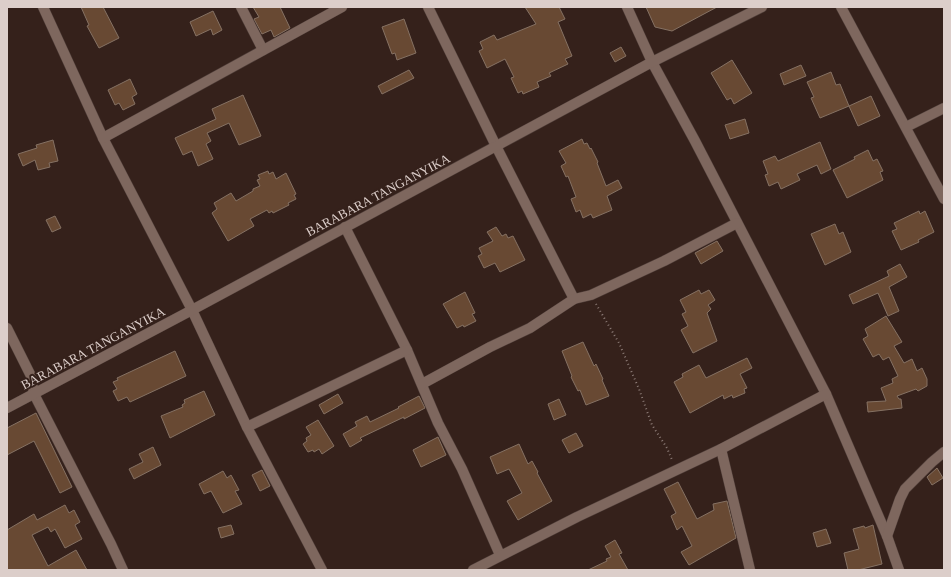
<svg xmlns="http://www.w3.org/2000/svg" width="951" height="577" viewBox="0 0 951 577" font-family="'Times New Roman',serif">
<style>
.building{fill:#684933;stroke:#857163}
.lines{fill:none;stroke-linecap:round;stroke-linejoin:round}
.street-casing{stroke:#4e3d38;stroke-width:11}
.path{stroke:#8d7c77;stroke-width:2;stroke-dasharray:1 3;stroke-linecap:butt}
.street{stroke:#7e675e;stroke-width:10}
.labels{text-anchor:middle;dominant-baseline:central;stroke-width:4;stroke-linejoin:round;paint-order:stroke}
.street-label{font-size:13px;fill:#dcceca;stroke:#35211b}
</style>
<rect width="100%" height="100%" fill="#35211b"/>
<g class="building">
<polygon points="81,7 103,7 119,38 99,48 87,26 89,25"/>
<polygon points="253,7 280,7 290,28 274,37 271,30 262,34 254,19 259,17"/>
<polygon points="525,7 559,7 565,19 558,22 572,56 565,59 568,64 549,73 551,76 537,82 539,87 523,94 522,91 518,93 511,78 514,77 505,59 487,68 479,51 483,49 480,42 494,35 497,40 536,24"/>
<polygon points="646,7 717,7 672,31 655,27"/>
<polygon points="213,11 222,30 213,35 211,29 196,36 190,22"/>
<polygon points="404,19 416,53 397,60 395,53 392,54 382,27"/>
<polygon points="621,47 626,56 615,62 610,53"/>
<polygon points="732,60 752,93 734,104 731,98 727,100 711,73"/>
<polygon points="801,65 806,76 784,85 780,74"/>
<polygon points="409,70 414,78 382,94 378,86"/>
<polygon points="831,72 836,85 840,84 849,106 820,118 811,98 814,97 807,82"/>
<polygon points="130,79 137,94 132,97 135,104 123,110 119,103 115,105 108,90"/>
<polygon points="243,95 261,136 239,145 229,123 207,133 211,141 206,144 213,159 198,166 192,151 183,155 175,138 216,119 212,109"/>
<polygon points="871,96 880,116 858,126 849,106"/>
<polygon points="745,119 749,133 730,139 725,125"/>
<polygon points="582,139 584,144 587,143 590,149 591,148 598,162 597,163 606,186 618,180 622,188 607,196 612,210 593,218 591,214 583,218 580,210 576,212 571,199 576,197 568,176 566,177 561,166 566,163 559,151"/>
<polygon points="53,140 58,161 49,163 50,167 38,170 35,160 23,166 18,154 37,148 36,145"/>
<polygon points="820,142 831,169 821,174 817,165 797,174 800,180 781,189 778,182 769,186 765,175 768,174 763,161 775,156 778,161"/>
<polygon points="868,150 873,161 877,159 883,171 880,172 883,180 847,198 833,170 855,159 854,157"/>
<polygon points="268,171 269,174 273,172 276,179 286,173 296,194 294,195 296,199 288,203 289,205 273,213 272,211 269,213 267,210 250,219 254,226 228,241 212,213 217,209 214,203 231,193 236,201 253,191 253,189 260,186 257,180 260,179 258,175"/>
<polygon points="919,211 920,214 925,211 934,232 918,240 919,242 901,250 892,231 897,229 894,223"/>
<polygon points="55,216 61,228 52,232 46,220"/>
<polygon points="835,224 839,234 843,232 851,252 825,265 811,234"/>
<polygon points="496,227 502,236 506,234 508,238 513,236 525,260 500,272 495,263 484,268 478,256 482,254 479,248 493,241 487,232"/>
<polygon points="717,241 723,251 701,264 695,253"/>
<polygon points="900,264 907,277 889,287 899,311 888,316 878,293 853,304 849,295 889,276 887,271"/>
<polygon points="699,290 701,294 709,290 715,300 708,305 711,309 707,313 717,341 693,353 681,330 688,326 682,314 686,312 680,300"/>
<polygon points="465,292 475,313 472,314 476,321 464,327 463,325 457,328 443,304"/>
<polygon points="886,316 902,342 894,346 904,363 912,359 917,371 922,368 927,379 927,386 918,391 916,389 897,396 899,399 901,399 902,408 868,412 867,402 886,401 881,388 893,383 892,379 898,376 889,357 883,360 879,354 873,357 863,339 868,336 865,329"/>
<polygon points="583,342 594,366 596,364 603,379 602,380 609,396 586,405 580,390 578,391 571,377 572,376 562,351"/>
<polygon points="175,351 186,376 130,402 127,397 118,401 113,391 117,389 113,382 118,380 117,378"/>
<polygon points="747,358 752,368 740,374 747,388 744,389 745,393 733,398 732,395 724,399 723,395 690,413 674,382 683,377 682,374 699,365 706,378"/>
<polygon points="204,391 215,415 170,438 161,416 183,407 182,405 185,403 184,400"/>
<polygon points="338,394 343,403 324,414 319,405"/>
<polygon points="419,396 425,408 404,419 404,417 360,438 362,440 350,447 343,434 357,426 355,422 367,416 370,422 399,408 398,407"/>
<polygon points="559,399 566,415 554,420 548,404"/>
<polygon points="36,413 72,487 60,493 34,441 7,455 7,428"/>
<polygon points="318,420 334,446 322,454 319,449 314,452 313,450 308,452 303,444 307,441 306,438 311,435 306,427"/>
<polygon points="576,433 583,446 569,453 562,440"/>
<polygon points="438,437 446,455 421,467 413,450"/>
<polygon points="519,444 528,464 532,461 538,472 537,473 552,501 518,520 507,501 522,493 509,469 497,474 490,457"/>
<polygon points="153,447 161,465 134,479 129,469 143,462 139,454"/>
<polygon points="937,468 943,478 932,485 927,477"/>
<polygon points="262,470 270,486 260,491 252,475"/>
<polygon points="223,471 227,478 231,475 239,490 235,491 242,504 223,513 211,491 204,494 199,484"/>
<polygon points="678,482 697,519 714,510 713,504 727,501 736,538 689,565 681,552 692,546 682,526 677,530 671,516 676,513 664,489"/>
<polygon points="65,505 69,513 74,510 80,522 75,525 82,539 65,548 55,529 51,532 48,527 32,535 48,566 76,550 87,570 7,570 7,530 34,514 37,520"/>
<polygon points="231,525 234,534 221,538 218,528"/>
<polygon points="873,525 882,564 858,570 848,570 844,553 859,549 853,529 864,526 865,528"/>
<polygon points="826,529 831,543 817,547 813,533"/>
<polygon points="615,540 622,553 619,554 628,570 588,570 607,561 606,559 611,557 605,546"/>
</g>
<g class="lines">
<defs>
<g id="street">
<polyline points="43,7 103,138 192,310 247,427 322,570"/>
<polyline points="241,7 263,50"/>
<polyline points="428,7 496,146 574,299"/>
<polyline points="627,7 652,62 695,141 826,394 887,536 899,570"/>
<polyline points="841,7 944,199"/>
<polyline points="906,127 944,108"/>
<polyline points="103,138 342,7"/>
<polyline points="345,227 407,350 438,423 462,469 500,555"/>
<polyline points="7,328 31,376 34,394 111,544 123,570"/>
<polyline points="422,384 490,347 530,328 574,299 591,295 664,261 737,223"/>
<polyline points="7,408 192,310 652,62 762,7"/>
<polyline points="247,427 407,350"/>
<polyline points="721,449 750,570"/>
<polyline points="887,536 900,499 905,489 932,462 944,452"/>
<polyline points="473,570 577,517 721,449 826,394"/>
</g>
</defs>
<use href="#street" class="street-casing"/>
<polyline class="path" points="596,304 619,343 639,389 652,425 667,448 672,460"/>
<use href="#street" class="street"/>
</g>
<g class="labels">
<g class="street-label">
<text transform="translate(378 195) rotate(-28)">BARABARA TANGANYIKA</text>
<text transform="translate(93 348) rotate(-28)">BARABARA TANGANYIKA</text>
</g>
</g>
<rect width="951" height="577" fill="none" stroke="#dcceca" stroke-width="16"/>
</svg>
